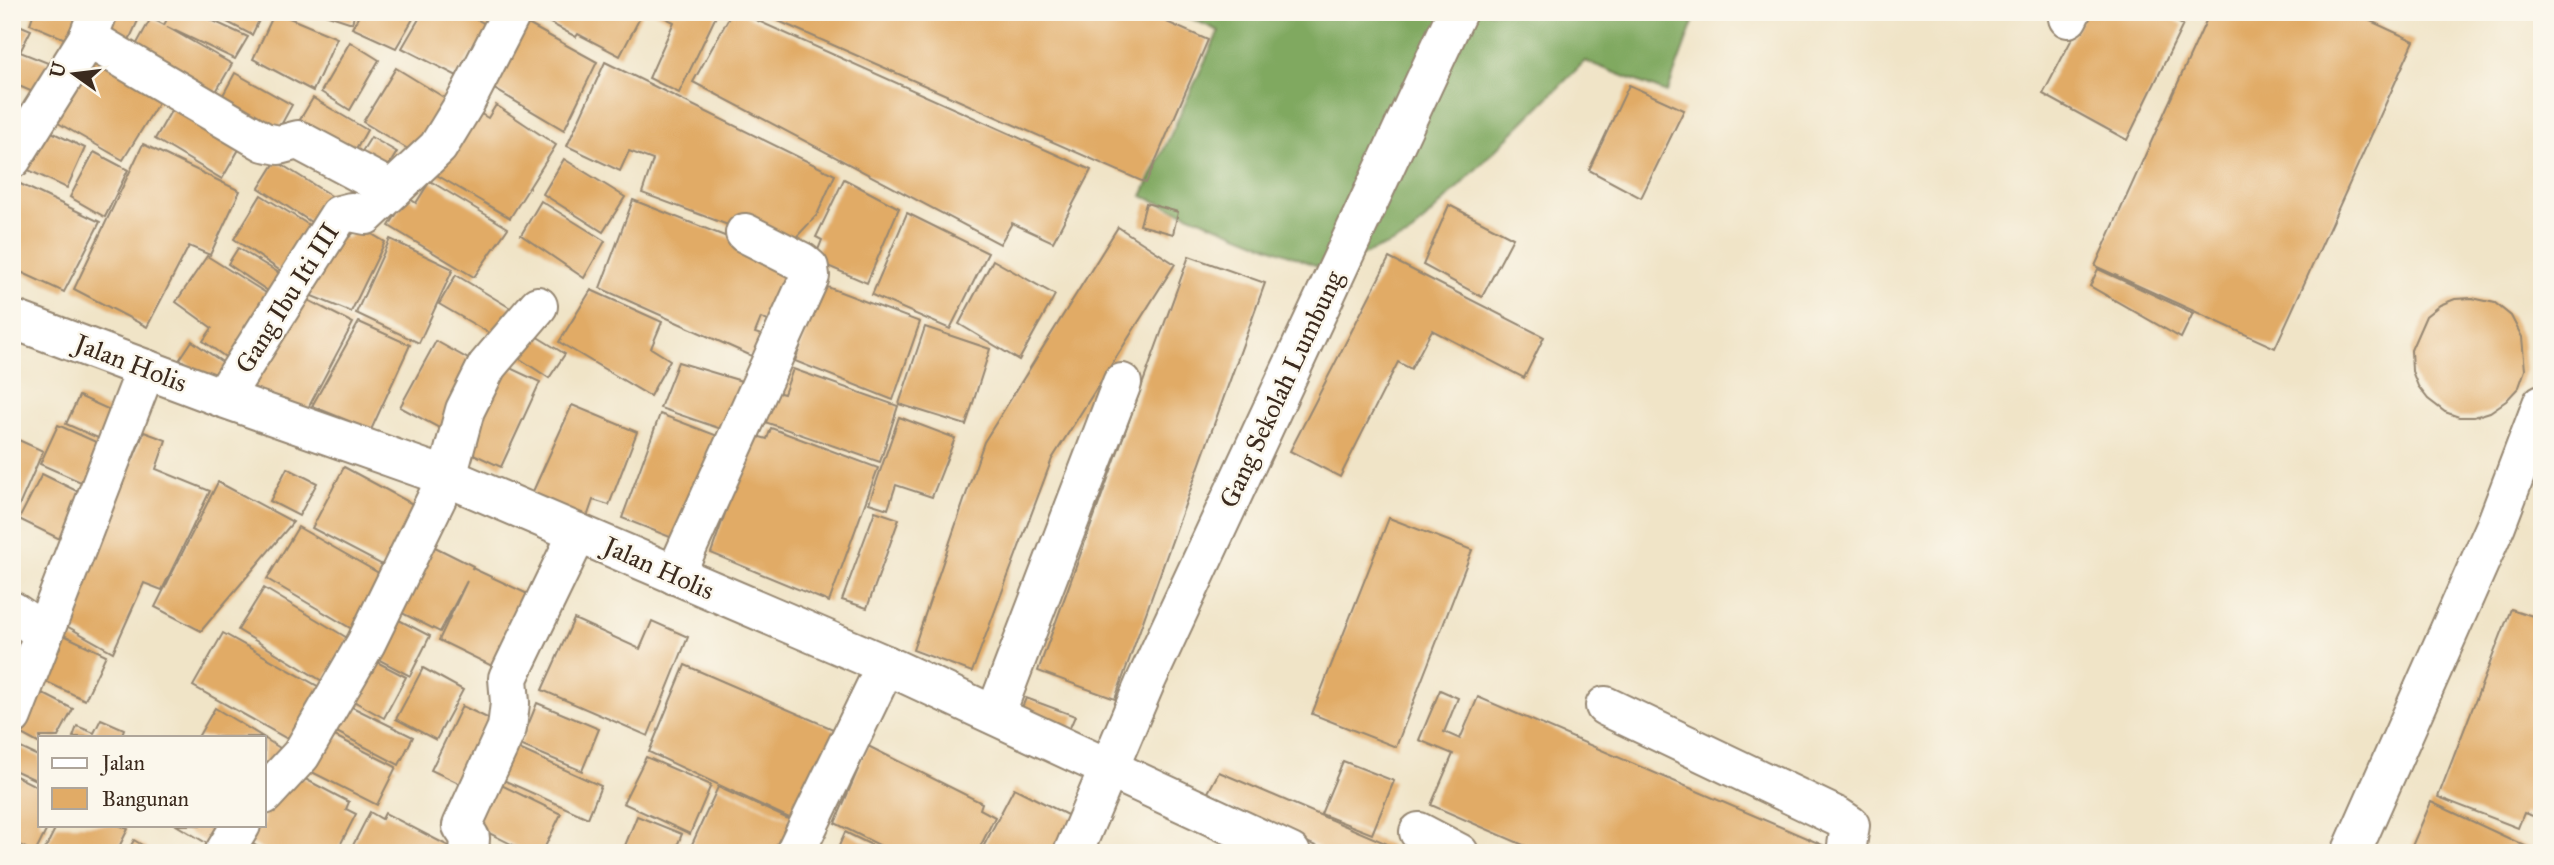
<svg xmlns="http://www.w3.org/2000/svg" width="2554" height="865" viewBox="0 0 2554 865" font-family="'IM FELL Great Primer',serif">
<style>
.forest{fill:#80a960;stroke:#5e6a3f;stroke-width:2}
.building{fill:#e1ab66}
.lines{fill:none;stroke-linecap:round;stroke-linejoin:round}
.minor-casing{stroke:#968772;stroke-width:42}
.minor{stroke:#fff;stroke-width:38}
.labels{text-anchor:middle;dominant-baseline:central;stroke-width:5;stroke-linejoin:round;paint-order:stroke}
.street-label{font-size:26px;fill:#3b2a1e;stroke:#fbf7ec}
</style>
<rect width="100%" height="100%" fill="#fbf7ec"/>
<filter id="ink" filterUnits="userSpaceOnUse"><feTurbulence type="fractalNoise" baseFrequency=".0143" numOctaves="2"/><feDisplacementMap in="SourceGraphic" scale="14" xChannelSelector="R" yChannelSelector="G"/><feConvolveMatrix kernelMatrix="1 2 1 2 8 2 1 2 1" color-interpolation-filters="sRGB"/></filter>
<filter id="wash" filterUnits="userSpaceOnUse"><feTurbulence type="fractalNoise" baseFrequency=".00686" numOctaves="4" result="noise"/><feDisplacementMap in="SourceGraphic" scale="28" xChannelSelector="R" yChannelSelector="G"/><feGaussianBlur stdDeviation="1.57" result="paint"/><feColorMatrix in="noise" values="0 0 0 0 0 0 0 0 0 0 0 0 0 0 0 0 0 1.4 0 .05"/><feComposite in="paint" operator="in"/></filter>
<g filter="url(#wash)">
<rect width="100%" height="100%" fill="#f0e4c7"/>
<polygon class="forest" points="1177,12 1697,12 1667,93 1585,61 1409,236 1327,270 1142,196 1219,31"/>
<g id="blocks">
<g class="building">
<polygon points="34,12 90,12 77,44 30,24"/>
<polygon points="103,12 142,12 124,51 91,36"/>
<polygon points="171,12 194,12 248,37 235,59 167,27 232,64 210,102 130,56 151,18 164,25"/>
<polygon points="208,12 263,12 252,35"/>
<polygon points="275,12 337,38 313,91 253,59"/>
<polygon points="319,12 355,12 352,23"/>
<polygon points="361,12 417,12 396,48 352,28"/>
<polygon points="423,12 464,12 499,32 470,55 457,76 402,48"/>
<polygon points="530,12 643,12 620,56 578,34 576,37"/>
<polygon points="653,12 718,12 679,93 649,78 674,22"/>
<polygon points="732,12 738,12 1091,170 1053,242 1012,223 1000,244 693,82"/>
<polygon points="758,12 1144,12 1208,40 1146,183"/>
<polygon points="2086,12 2158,12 2183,25 2127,140 2043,94"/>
<polygon points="2210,12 2351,12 2414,41 2275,348 2095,266"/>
<polygon points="517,18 597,62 564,130 486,84"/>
<polygon points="12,22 31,30 20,52 48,63 35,93 12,83"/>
<polygon points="350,42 379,60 350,110 321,92"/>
<polygon points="91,49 167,89 123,160 51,119"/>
<polygon points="605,62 835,175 817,215 787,247 642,193 653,160 629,151 620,171 567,146"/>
<polygon points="396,68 445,98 413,152 363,122"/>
<polygon points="235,73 292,105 274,138 217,106"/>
<polygon points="1629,85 1684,110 1641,198 1589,170"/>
<polygon points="313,98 367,130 353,155 298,123"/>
<polygon points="175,104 242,144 222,179 155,139"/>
<polygon points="496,105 556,145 510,218 435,174 476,111 488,118"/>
<polygon points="43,128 85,148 67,188 24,168"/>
<polygon points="371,137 397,152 384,173 358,158"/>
<polygon points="143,144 240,191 210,255 189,246 147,327 74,289"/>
<polygon points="94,152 128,170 105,217 70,197"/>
<polygon points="564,159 625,197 603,232 543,194"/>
<polygon points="276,161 341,202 325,231 259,188"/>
<polygon points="844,179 899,208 867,283 814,260 822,240 816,237"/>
<polygon points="14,181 100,222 64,292 12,268"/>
<polygon points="430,181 508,228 474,277 389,226 407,197 416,203"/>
<polygon points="261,195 322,233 294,280 234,239"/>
<polygon points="633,200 801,266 778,325 761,318 755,333 770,338 763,361 600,288"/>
<polygon points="541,201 605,241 584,278 521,235"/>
<polygon points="1146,203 1178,212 1173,234 1140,225"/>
<polygon points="1449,205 1513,238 1482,297 1423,265"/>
<polygon points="907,213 988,253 950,329 872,295"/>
<polygon points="360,227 385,242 351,312 302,292 335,234 347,239"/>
<polygon points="1118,227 1175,264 1052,459 972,672 913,650 984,442"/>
<polygon points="390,239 453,269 419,343 356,313"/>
<polygon points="238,248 289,279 277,297 228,264"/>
<polygon points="207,256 279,301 238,366 203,341 212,328 176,302"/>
<polygon points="1189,256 1265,283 1115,699 1038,671"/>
<polygon points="1389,258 1544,337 1524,378 1432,330 1411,369 1398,362 1340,477 1290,451"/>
<polygon points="993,260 1055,295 1019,360 959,324"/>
<polygon points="2098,269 2193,313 2181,338 2090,286"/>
<polygon points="456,275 517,312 501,340 439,304"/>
<polygon points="822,285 920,322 893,400 795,361"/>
<polygon points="591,290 662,322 651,348 670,360 650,396 559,342"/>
<polygon points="302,297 353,323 305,414 246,383"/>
<polygon points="2472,298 2495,303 2511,316 2522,337 2525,370 2519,387 2506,401 2490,412 2474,417 2459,417 2445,412 2428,399 2418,386 2412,371 2411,350 2426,316 2440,305 2455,299"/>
<polygon points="359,322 410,345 371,430 312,406"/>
<polygon points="925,327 990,349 966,425 899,404"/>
<polygon points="526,330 565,354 549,378 511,353"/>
<polygon points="192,341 234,370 221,389 180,359"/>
<polygon points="436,341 477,364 443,430 400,407"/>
<polygon points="678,362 748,383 730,432 660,408"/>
<polygon points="499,363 540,382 501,467 467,451"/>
<polygon points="793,369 898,406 880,462 762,421 772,391 784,394"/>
<polygon points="79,396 119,414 107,442 66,424"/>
<polygon points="572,405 637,432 609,505 593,500 585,523 530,498"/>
<polygon points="660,414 723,438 685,543 622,518"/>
<polygon points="899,417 955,438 932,497 896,485 888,509 869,503"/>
<polygon points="58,425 107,447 90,486 40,464"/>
<polygon points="771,428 878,468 829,602 711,553 753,435 767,439"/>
<polygon points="144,432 166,440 156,469 210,491 162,590 144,583 113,652 56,620 133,459"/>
<polygon points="12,437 43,451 12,522"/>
<polygon points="344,467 420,508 388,568 312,528"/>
<polygon points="287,468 317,483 299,516 270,501"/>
<polygon points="42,474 93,499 70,544 19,519"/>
<polygon points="218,482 293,522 201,631 155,607"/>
<polygon points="875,511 899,519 867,608 842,600"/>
<polygon points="1389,518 1472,550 1396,747 1312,714"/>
<polygon points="298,527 389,579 359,633 267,579"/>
<polygon points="429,544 473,566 472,568 532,596 498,669 439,640 467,581 440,632 396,610"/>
<polygon points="264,588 349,639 324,682 238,630"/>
<polygon points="2511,609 2542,619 2542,819 2524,813 2518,828 2438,797"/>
<polygon points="391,616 430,636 410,676 370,655"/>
<polygon points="574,619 640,649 652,621 688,637 648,736 542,690"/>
<polygon points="55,631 106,655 85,700 34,676"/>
<polygon points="223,633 321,688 293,742 193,686"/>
<polygon points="371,659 406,677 384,718 350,699"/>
<polygon points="685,665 840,732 802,824 649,752"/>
<polygon points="423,668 463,690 436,740 396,719"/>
<polygon points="34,689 73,709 58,737 40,737 40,744 14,730"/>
<polygon points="1440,690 1458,698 1444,732 1460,739 1478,697 1832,849 1830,853 1542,853 1431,805 1453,754 1419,740"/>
<polygon points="1026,698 1075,716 1069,730 1021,710"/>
<polygon points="344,703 413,737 399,765 331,729"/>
<polygon points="537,703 599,729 582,771 520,745"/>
<polygon points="462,706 500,724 469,788 431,770"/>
<polygon points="215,708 263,737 198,737"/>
<polygon points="101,719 124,729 121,737 73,737 77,726 94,733"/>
<polygon points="323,730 396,767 377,805 304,768"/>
<polygon points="264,738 280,748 264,775"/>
<polygon points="506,743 601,786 588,818 492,775"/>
<polygon points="12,744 40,757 40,782 12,769"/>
<polygon points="868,746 982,803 980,809 995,817 977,853 895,853 835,823"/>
<polygon points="646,757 711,785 690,834 623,803"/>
<polygon points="1343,761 1394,781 1372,834 1321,814"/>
<polygon points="288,770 349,802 346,809 356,814 336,853 269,853 242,838 248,825 264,825 264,810"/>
<polygon points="1219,772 1390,845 1388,853 1331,853 1206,796"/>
<polygon points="12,774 40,788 40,825 49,825 35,853 12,841"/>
<polygon points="493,781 561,814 542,853 529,853 473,825"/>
<polygon points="718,787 797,823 784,853 688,853"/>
<polygon points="1014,788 1083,823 1068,853 980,853"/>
<polygon points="2431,802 2540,853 2409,853"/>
<polygon points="370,812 382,819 385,813 462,853 349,853"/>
<polygon points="637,816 682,834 674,853 622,853"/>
<polygon points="57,825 119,825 128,829 116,853 43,853"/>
<polygon points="176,825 235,825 220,851"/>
<polygon points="845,832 888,853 836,853"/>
<polygon points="134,840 155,853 127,853"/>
</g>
</g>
</g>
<g filter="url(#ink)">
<use href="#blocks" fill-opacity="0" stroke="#968772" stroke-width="2"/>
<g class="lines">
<defs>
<g id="minor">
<polyline points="2068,18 2071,12"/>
<polyline points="88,38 264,142 279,145 298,140 392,190"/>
<polyline points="12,159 88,38 98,12"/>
<polyline points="12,319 223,398 447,477 886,665 1291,853"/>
<polyline points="223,398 339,215 351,212 366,215 438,147 466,101 512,12"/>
<polyline points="675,575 810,276 809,268 802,262 745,233"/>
<polyline points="12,611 44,633"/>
<polyline points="1605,706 1838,817 1850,825 1846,853"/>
<polyline points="995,715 1122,383"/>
<polyline points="12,716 146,369"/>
<polyline points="264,795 301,755 366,643 447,477 465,410 487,366 538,306"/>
<polyline points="1419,832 1459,853"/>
<polyline points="224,853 241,825"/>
<polyline points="469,853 470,838 462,826 507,728 510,703 508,678 578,533"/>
<polyline points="795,853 886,665"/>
<polyline points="1073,853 1145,683 1457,12"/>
<polyline points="2351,853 2496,525 2542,404"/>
</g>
</defs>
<use href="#minor" class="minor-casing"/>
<use href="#minor" class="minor"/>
</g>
</g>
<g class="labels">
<g class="street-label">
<text transform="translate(287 298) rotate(-58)">Gang Ibu Iti III</text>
<text transform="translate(131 363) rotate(21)">Jalan Holis</text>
<text transform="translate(1281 389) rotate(-65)">Gang Sekolah Lumbung</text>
<text transform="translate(659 568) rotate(24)">Jalan Holis</text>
</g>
</g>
<rect width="2554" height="865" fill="none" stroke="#fbf7ec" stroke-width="42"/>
<rect x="38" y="736" width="228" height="91" fill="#fbf7ec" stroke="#aea59a" stroke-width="2"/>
<rect x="52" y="758" width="35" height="10" fill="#ffffff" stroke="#aea59a" stroke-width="2"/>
<text x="102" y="770" font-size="21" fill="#3b2a1e">Jalan</text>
<rect x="52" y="788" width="35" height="21" fill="#e1ab66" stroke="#aea59a" stroke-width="2"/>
<text x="102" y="806" font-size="21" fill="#3b2a1e">Bangunan</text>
<g transform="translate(74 74) rotate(284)" stroke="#fbf7ec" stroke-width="5" paint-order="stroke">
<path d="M0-5L12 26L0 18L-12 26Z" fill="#3b2a1e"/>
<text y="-10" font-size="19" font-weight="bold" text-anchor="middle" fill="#3b2a1e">U</text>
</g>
</svg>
